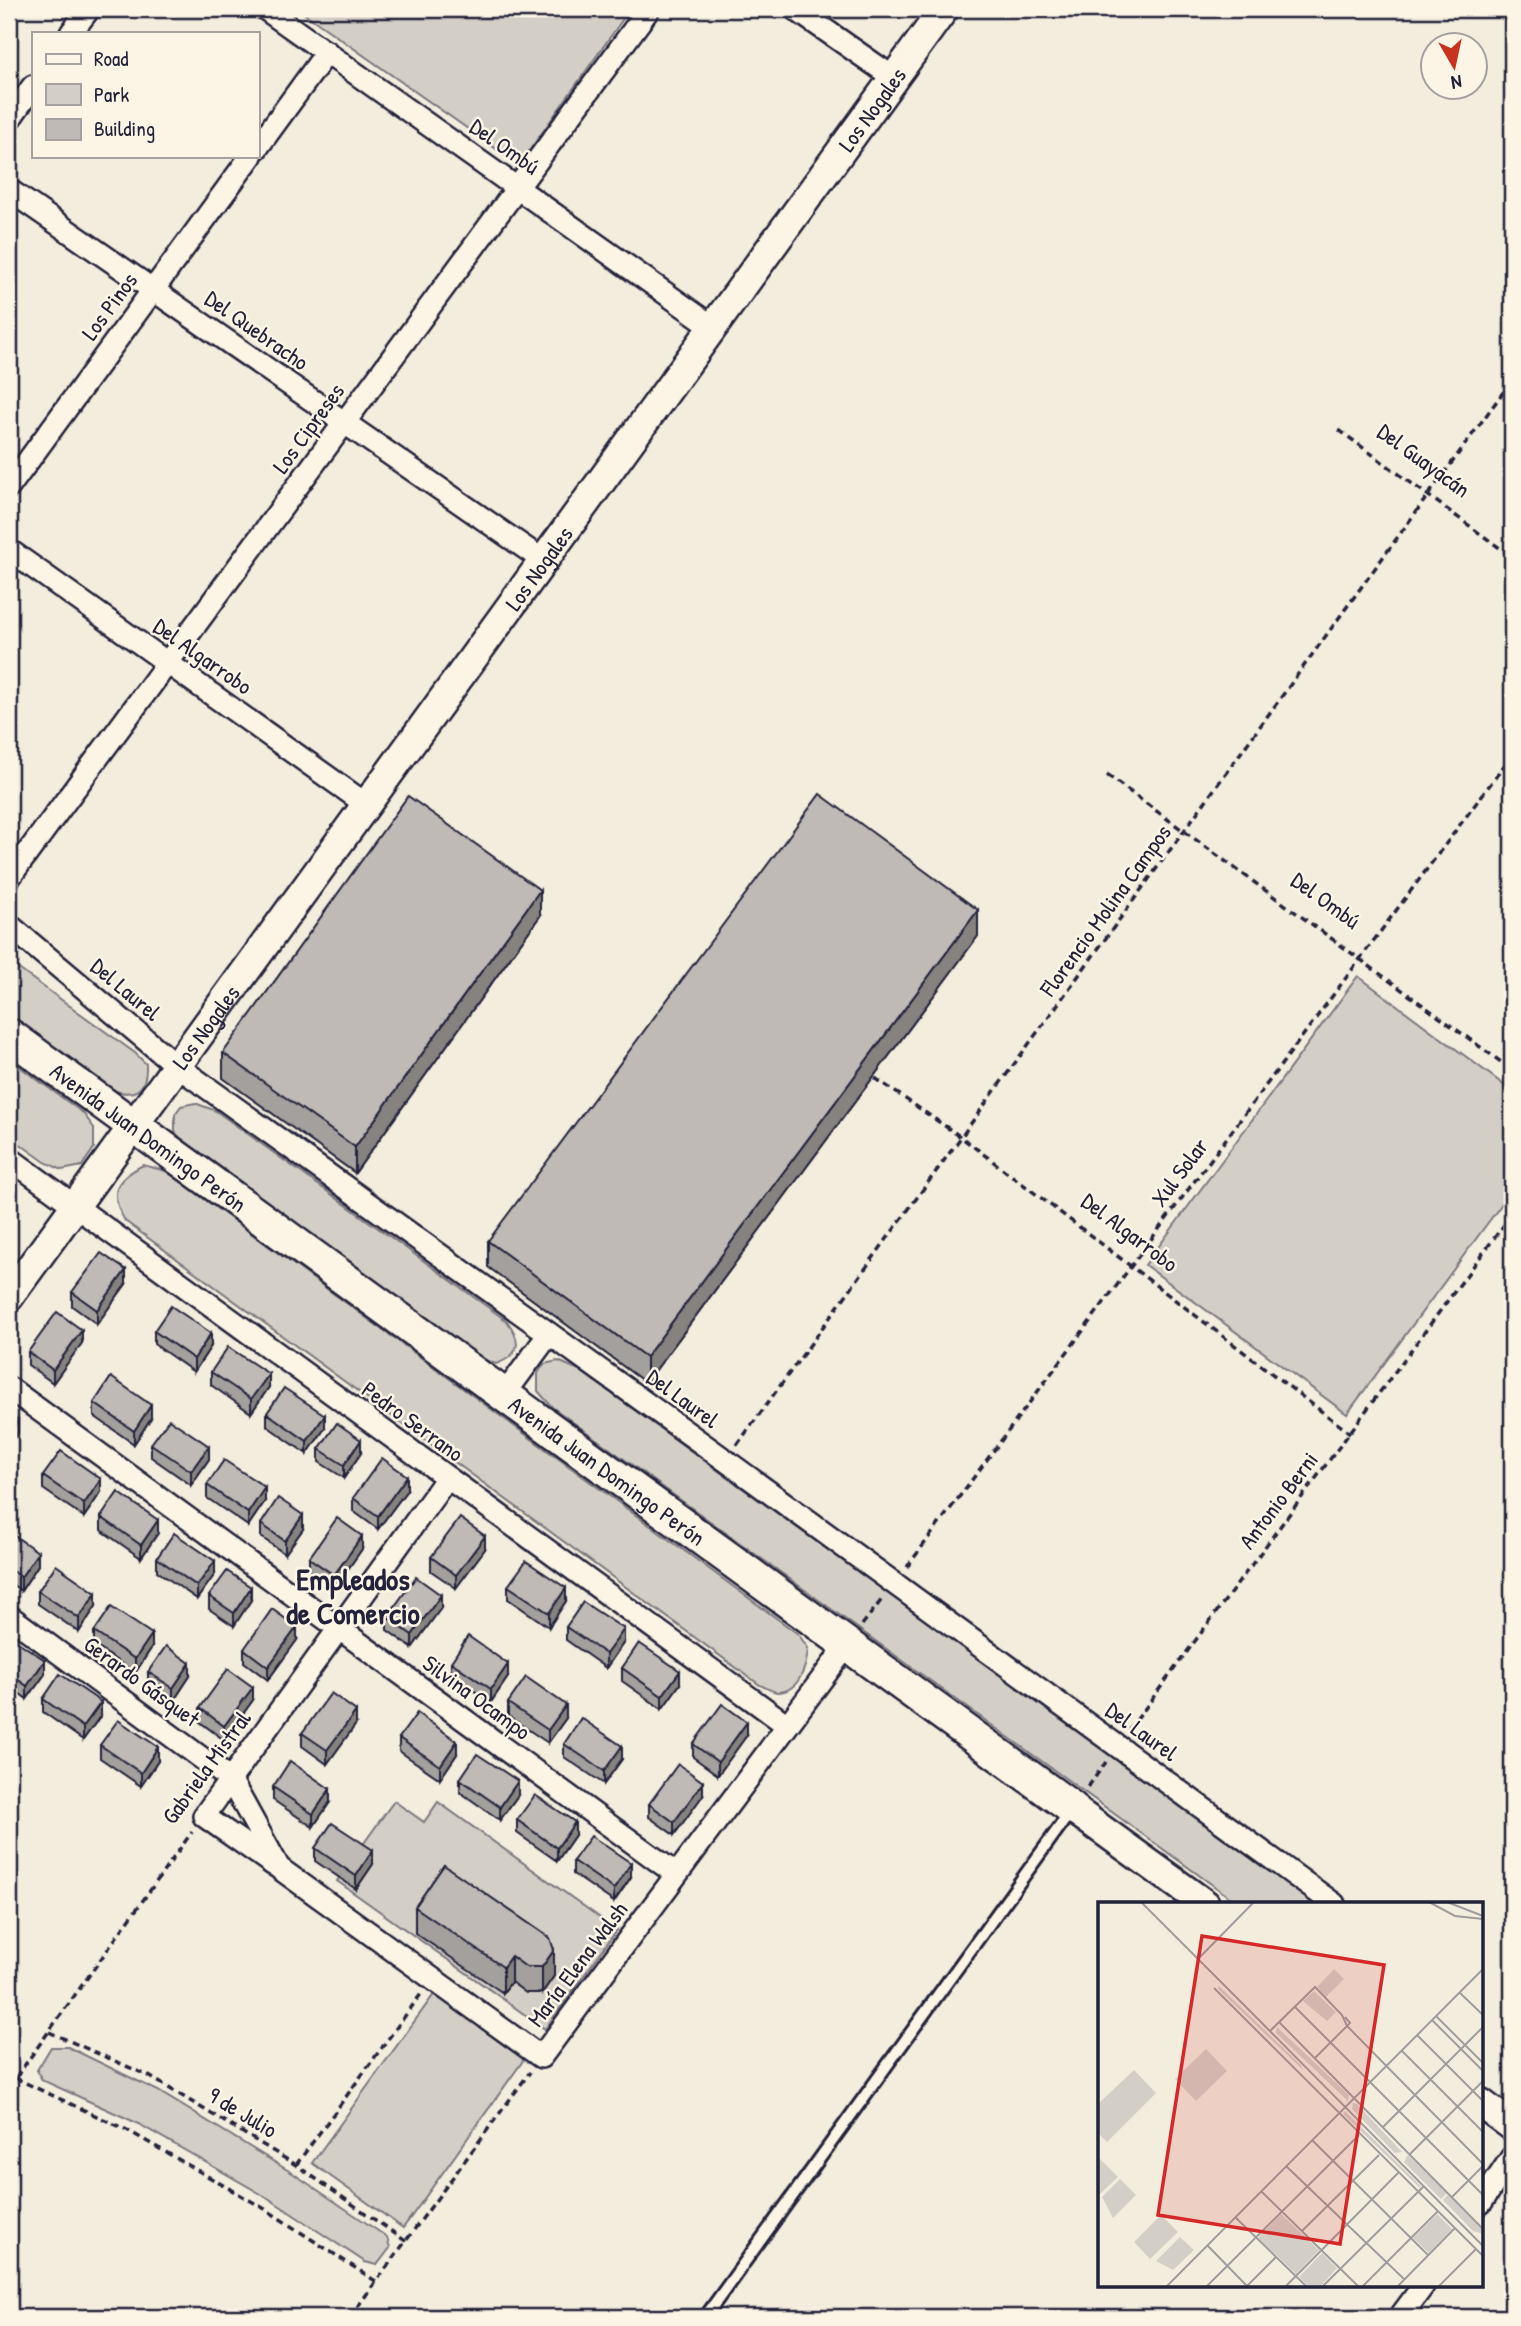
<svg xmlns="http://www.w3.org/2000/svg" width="1521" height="2326" viewBox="0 0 1521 2326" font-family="'Patrick Hand',sans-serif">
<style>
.green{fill:#d4cfc6;stroke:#7b7880;stroke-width:2}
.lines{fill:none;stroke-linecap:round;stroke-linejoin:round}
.service-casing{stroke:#22223b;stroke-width:16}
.minor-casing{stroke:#22223b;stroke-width:26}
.tertiary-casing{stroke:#22223b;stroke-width:33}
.secondary-casing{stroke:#22223b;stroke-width:37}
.path{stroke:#22223b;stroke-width:3.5;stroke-dasharray:7 5;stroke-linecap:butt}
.service{stroke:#fcf5e5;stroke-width:10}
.minor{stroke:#fcf5e5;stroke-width:21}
.tertiary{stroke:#fcf5e5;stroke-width:28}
.secondary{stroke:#fcf5e5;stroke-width:32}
.wall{fill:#a4a09d;stroke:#22223b;stroke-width:2}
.shaded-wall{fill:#86827f;stroke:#22223b;stroke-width:2}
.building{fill:#bfbab6;stroke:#22223b;stroke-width:2}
.labels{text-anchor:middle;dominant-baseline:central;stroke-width:5;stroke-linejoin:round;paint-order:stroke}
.street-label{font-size:23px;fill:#22223b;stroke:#fcf5e5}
.district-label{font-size:30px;font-weight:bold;fill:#22223b;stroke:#fcf5e5}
.inset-road{fill:none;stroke:#9f9c9d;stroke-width:2}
.view{fill:#d62828;fill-opacity:0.15;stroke:#d62828;stroke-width:3.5}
.inset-edge{fill:none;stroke:#22223b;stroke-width:3.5}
</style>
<rect width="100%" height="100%" fill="#f3edde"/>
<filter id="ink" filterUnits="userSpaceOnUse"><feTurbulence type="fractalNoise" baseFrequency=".0143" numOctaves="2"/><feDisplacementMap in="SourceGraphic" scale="14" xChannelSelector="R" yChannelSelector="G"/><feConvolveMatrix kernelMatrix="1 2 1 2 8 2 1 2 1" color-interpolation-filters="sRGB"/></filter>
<g filter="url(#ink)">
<g class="green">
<polygon points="298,9 630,9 519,165"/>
<path d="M9 962 135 1053 146 1064C147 1092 134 1098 109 1089L9 1016Z"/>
<polygon points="1358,976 1512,1091 1512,1190 1347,1414 1145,1265"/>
<polygon points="9,1059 83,1113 94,1128 94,1148 82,1166 62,1170 45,1162 9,1136"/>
<path d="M195 1103 216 1111 507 1321C522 1341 521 1355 496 1364L479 1358 189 1148 175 1132V1114L181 1106Z"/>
<path d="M143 1165 166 1171 798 1634 808 1648C807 1665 800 1692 777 1692 772 1691 765 1687 760 1685L125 1221C108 1192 115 1180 143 1165Z"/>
<polygon points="558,1361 579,1370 1318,1904 1239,1904 552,1407 538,1391 538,1373 544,1364"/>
<polygon points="394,1801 424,1822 438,1802 617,1930 545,2029 337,1881"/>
<polygon points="435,1993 525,2058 403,2228 312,2163"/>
<polygon points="51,2047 68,2047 158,2091 294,2174 387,2237 390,2248 377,2265 365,2262 268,2198 137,2123 42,2080 37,2070"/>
</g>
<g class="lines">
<defs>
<polyline id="service" points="705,2317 1071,1811"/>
<g id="minor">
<polyline points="265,9 713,327"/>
<polyline points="795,9 894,78"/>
<polyline points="71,33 89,9"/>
<polyline points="9,120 33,86"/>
<polyline points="257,148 327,52"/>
<polyline points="9,190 544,561"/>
<polyline points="9,487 251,156"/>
<polyline points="9,550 367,805"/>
<polyline points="9,878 649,9"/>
<polyline points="9,925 177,1066 725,1460 1334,1904"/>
<polyline points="9,1158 787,1725"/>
<polyline points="9,1388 676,1874"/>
<polyline points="504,1395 549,1334"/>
<polyline points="9,1616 230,1779 279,1868 541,2057 848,1644"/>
<polyline points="274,1865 204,1816 447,1478"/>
<polyline points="1481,2203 1512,2157"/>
<polyline points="1400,2317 1423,2286"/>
</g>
<g id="tertiary">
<path id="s1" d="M9 1297 944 9"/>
<polyline points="1072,1808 1205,1904"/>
<polyline points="1481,2103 1512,2126"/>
</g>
<g id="secondary">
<path id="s2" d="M9 1035 1072 1808"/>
</g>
</defs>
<use href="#service" class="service-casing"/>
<use href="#minor" class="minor-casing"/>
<use href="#tertiary" class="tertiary-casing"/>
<use href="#secondary" class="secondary-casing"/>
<g class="path">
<polyline points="1490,9 1512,25"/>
<polyline points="1339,430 1512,557"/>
<polyline points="1107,775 1512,1070"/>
<polyline points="875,1078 961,1137 1350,1433"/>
<polyline points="737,1445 1512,380"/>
<polyline points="907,1567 1512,755"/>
<polyline points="862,1625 883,1598"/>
<polyline points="1129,1730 1512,1214"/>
<polyline points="1088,1787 1106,1762"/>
<polyline points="49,2032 149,2076 296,2165 407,2242"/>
<polyline points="15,2078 127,2130 265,2209 377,2282"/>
<polyline points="9,2087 192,1832"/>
<polyline points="296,2165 421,1994"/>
<polyline points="350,2317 530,2072"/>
</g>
<use href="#service" class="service"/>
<use href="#minor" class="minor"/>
<use href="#tertiary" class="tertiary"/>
<use href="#secondary" class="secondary"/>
</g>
<g class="wall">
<polygon points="540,916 355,1173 223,1078 223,1053"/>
<polygon points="978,936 646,1383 488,1267 488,1241"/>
<polygon points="126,1284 97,1324 72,1306 72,1292"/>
<polygon points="154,1331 211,1346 194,1372 154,1344"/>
<polygon points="82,1343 53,1383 28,1365 28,1352"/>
<polygon points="211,1372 269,1387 251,1413 211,1385"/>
<polygon points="94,1403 151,1418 134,1444 94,1416"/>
<polygon points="267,1413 325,1428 307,1454 267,1426"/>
<polygon points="151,1444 209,1459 191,1485 151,1457"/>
<polygon points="319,1449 361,1453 344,1478 319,1462"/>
<polygon points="43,1476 101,1492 84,1517 43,1489"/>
<polygon points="207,1485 265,1501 248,1526 207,1498"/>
<polygon points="407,1490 378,1529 353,1511 353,1498"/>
<polygon points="101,1517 158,1533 141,1558 101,1530"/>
<polygon points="261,1524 303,1529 285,1554 261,1537"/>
<polygon points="9,1532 38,1565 21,1591 9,1582"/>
<polygon points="362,1549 334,1589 309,1571 309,1558"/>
<polygon points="485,1549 456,1588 431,1571 431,1557"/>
<polygon points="157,1558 215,1574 197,1599 157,1571"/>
<polygon points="508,1586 566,1601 549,1627 508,1599"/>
<polygon points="38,1591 96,1606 79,1632 38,1604"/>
<polygon points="209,1596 251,1600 234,1626 209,1609"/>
<polygon points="441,1608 412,1648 387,1630 387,1617"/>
<polygon points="566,1627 624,1642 606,1668 566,1640"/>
<polygon points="94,1632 152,1647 135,1673 94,1645"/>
<polygon points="9,1636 45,1674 27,1699 9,1686"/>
<polygon points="297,1640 268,1680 244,1662 244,1649"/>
<polygon points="451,1662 508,1677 491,1702 451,1675"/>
<polygon points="622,1668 680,1684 662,1709 622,1681"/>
<polygon points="148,1672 190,1676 173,1702 148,1685"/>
<polygon points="43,1699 101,1715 83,1740 43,1712"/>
<polygon points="253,1700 224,1740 200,1722 200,1708"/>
<polygon points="508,1703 566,1718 548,1743 508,1716"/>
<polygon points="356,1724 327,1764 302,1746 302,1733"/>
<polygon points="747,1735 718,1775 693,1757 693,1744"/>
<polygon points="399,1738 457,1754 440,1779 399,1751"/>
<polygon points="564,1744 622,1759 604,1784 564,1757"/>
<polygon points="100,1745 158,1761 141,1786 100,1758"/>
<polygon points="460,1779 518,1795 500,1820 460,1792"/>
<polygon points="273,1787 330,1802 313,1827 273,1800"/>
<polygon points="703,1795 674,1835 649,1817 649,1804"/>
<polygon points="517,1820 575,1835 557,1861 517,1833"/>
<polygon points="315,1848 373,1864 356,1889 315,1861"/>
<polygon points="573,1861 631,1877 614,1902 573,1874"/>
<polygon points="444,1865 554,1976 542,1993 526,1993 511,1982 503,1993 415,1933 415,1907"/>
</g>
<g class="shaded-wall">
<polygon points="540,890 540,916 355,1173 355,1147"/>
<polygon points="978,910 978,936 646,1383 646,1357"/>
<polygon points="126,1270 126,1284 97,1324 97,1310"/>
<polygon points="82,1330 82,1343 53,1383 53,1370"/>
<polygon points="211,1333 211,1346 194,1372 194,1359"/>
<polygon points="269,1374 269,1387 251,1413 251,1399"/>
<polygon points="151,1405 151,1418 134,1444 134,1431"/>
<polygon points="325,1415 325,1428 307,1454 307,1441"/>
<polygon points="18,1420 18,1433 9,1446 9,1433"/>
<polygon points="361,1440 361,1453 344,1478 344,1465"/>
<polygon points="209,1446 209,1459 191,1485 191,1471"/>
<polygon points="407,1476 407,1490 378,1529 378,1516"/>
<polygon points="101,1479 101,1492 84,1517 84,1504"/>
<polygon points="265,1487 265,1501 248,1526 248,1513"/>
<polygon points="303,1515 303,1529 285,1554 285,1541"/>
<polygon points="158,1520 158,1533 141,1558 141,1545"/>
<polygon points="362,1536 362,1549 334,1589 334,1575"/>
<polygon points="485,1536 485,1549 456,1588 456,1575"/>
<polygon points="38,1552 38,1565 21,1591 21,1577"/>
<polygon points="215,1561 215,1574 197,1599 197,1586"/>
<polygon points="251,1587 251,1600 234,1626 234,1613"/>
<polygon points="566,1588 566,1601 549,1627 549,1613"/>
<polygon points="96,1593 96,1606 79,1632 79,1618"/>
<polygon points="441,1595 441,1608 412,1648 412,1635"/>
<polygon points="297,1627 297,1640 268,1680 268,1667"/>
<polygon points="624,1629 624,1642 606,1668 606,1654"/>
<polygon points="152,1634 152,1647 135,1673 135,1659"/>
<polygon points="45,1660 45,1674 27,1699 27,1686"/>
<polygon points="190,1663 190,1676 173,1702 173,1688"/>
<polygon points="508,1664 508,1677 491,1702 491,1689"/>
<polygon points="680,1671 680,1684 662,1709 662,1696"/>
<polygon points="253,1687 253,1700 224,1740 224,1726"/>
<polygon points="101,1702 101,1715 83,1740 83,1727"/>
<polygon points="566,1705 566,1718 548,1743 548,1730"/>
<polygon points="356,1711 356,1724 327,1764 327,1750"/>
<polygon points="747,1722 747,1735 718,1775 718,1762"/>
<polygon points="457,1741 457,1754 440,1779 440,1766"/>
<polygon points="622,1746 622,1759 604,1784 604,1771"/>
<polygon points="158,1747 158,1761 141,1786 141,1773"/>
<polygon points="518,1781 518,1795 500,1820 500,1807"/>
<polygon points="703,1782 703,1795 674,1835 674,1822"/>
<polygon points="330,1789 330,1802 313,1827 313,1814"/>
<polygon points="575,1822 575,1835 557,1861 557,1848"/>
<polygon points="373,1850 373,1864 356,1889 356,1876"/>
<polygon points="631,1863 631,1877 614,1902 614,1889"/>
<polygon points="554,1950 554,1976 542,1993 542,1967"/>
<polygon points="511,1956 511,1982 503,1993 503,1967"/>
</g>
<g class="building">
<polygon points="820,794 978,910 646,1357 488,1241"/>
<polygon points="408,796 540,890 355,1147 223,1053"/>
<polygon points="101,1253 126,1270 97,1310 72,1292"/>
<polygon points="171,1306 211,1333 194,1359 154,1331"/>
<polygon points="57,1312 82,1330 53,1370 28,1352"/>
<polygon points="228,1347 269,1374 251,1399 211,1372"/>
<polygon points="111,1377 151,1405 134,1431 94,1403"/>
<polygon points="284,1388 325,1415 307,1441 267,1413"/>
<polygon points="9,1413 18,1420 9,1433"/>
<polygon points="169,1419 209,1446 191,1471 151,1444"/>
<polygon points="337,1423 361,1440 344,1465 319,1449"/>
<polygon points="61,1451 101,1479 84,1504 43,1476"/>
<polygon points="382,1458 407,1476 378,1516 353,1498"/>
<polygon points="224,1460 265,1487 248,1513 207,1485"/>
<polygon points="118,1492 158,1520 141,1545 101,1517"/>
<polygon points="278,1498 303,1515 285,1541 261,1524"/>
<polygon points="337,1518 362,1536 334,1575 309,1558"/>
<polygon points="460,1518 485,1536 456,1575 431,1557"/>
<polygon points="9,1532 38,1552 21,1577 9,1569"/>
<polygon points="174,1533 215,1561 197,1586 157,1558"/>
<polygon points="526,1561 566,1588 549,1613 508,1586"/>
<polygon points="56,1565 96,1593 79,1618 38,1591"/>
<polygon points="227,1571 251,1587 234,1613 209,1596"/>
<polygon points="416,1577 441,1595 412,1635 387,1617"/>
<polygon points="583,1602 624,1629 606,1654 566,1627"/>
<polygon points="111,1607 152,1634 135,1659 94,1632"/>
<polygon points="272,1609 297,1627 268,1667 244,1649"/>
<polygon points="9,1636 45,1660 27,1686 9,1673"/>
<polygon points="468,1636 508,1664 491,1689 451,1662"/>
<polygon points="639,1643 680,1671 662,1696 622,1668"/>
<polygon points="166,1646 190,1663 173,1688 148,1672"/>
<polygon points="228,1669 253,1687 224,1726 200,1708"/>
<polygon points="60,1674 101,1702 83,1727 43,1699"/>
<polygon points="526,1677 566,1705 548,1730 508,1703"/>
<polygon points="331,1693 356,1711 327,1750 302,1733"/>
<polygon points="722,1704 747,1722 718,1762 693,1744"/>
<polygon points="417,1713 457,1741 440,1766 399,1738"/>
<polygon points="581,1718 622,1746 604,1771 564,1744"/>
<polygon points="118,1720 158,1747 141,1773 100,1745"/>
<polygon points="477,1754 518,1781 500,1807 460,1779"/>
<polygon points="290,1761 330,1789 313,1814 273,1787"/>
<polygon points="678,1764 703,1782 674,1822 649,1804"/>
<polygon points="535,1795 575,1822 557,1848 517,1820"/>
<polygon points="332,1823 373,1850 356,1876 315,1848"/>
<polygon points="591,1836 631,1863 614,1889 573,1861"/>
<polygon points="444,1865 550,1938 554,1950 542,1967 526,1967 511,1956 503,1967 415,1907"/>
</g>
</g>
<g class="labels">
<g class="street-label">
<text stroke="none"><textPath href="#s1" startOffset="1468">Los Nogales</textPath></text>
<text transform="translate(505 146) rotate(35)">Del Ombú</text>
<text transform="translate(109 306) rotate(-54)">Los Pinos</text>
<text transform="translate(257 330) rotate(35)">Del Quebracho</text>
<text transform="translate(308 428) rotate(-54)">Los Cipreses</text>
<text transform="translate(1424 460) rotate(36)">Del Guayacán</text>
<text stroke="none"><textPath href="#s1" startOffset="901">Los Nogales</textPath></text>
<text transform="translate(203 656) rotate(35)">Del Algarrobo</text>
<text transform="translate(1326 900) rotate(36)">Del Ombú</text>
<text transform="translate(1105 910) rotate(-54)">Florencio Molina Campos</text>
<text transform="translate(126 989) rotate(40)">Del Laurel</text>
<text stroke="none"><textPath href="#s1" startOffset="334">Los Nogales</textPath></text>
<text stroke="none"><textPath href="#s2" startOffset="173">Avenida Juan Domingo Perón</textPath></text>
<text transform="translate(1179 1172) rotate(-53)">Xul Solar</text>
<text transform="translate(1130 1232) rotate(37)">Del Algarrobo</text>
<text transform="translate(683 1398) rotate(36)">Del Laurel</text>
<text transform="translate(413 1421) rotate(36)">Pedro Serrano</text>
<text stroke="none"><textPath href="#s2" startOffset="740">Avenida Juan Domingo Perón</textPath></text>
<text transform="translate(1278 1500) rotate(-53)">Antonio Berni</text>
<text transform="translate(142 1681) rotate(36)">Gerardo Gásquet</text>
<text transform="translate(477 1697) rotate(36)">Silvina Ocampo</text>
<text transform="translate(1142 1731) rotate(36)">Del Laurel</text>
<text transform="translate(206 1767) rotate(-54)">Gabriela Mistral</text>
<text transform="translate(577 1964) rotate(-53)">María Elena Walsh</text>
<text transform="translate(243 2112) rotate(31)">9 de Julio</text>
</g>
<g class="district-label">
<text x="353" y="1579">Empleados<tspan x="353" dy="34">de Comercio</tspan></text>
</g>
</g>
<g transform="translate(1098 1902)">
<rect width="385" height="385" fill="#f3edde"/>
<path d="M236 67 246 77 228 95 219 85ZM121 84 203 163 204 167 120 87ZM216 89 238 110 229 119 205 99ZM179 125 251 193 250 199 178 131ZM108 147 129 169 98 199 77 177ZM36 168 58 191 9 240 0 231V202ZM255 201 259 202 304 250 297 251 254 207ZM247 209 323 284 322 286 245 212ZM310 253 349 291 343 297 306 260ZM0 255 20 275 1 293 0 290ZM22 277 38 293 15 316 4 295ZM350 293 385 328V332L375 329 345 298ZM183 312 221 348 198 372 160 336ZM339 312 354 327 331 351 315 336ZM63 313 80 330 52 357 36 340ZM82 335 96 348 75 368 58 359ZM224 351 239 366 222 385H211L201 375Z" fill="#d4cfc6"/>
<path class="inset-road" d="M43 0 148 105M331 0 357 14 385 17M349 0 385 14M100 57 156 0M116 86 385 354M361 90 385 113M148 105 385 344M197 105 385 293M338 114 385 161M334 118 385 169M181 120 385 327M172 129 217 85 244 113 249 124 385 262M319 133 385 199M304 149 385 230M217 156 252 121 247 115M285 225 385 125M214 238 330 353M312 252 385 179M188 264 306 377M163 289 261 385M354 295 385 264M137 315 209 385M204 329 281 253M109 343 150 385M149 384 178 355M68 385 385 67M108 385 261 233M187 385 300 271M224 385 326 284M264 385 340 309M299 385 357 326M340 385 378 347"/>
<path class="view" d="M104 34 286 63 242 342 60 313Z"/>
<rect width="385" height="385" class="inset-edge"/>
</g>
<rect width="1521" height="2326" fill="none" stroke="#fcf5e5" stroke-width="35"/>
<rect x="18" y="18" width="1486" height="2291" fill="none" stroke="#22223b" stroke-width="2.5" filter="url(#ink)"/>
<rect x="32" y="32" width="228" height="126" fill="#fcf5e5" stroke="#a5a1a1" stroke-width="2"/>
<rect x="46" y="54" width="35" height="10" fill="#fcf5e5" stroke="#a5a1a1" stroke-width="2"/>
<text x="94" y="66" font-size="21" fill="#22223b">Road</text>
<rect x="46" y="84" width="35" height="21" fill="#d4cfc6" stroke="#a5a1a1" stroke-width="2"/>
<text x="94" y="102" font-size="21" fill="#22223b">Park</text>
<rect x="46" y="119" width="35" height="21" fill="#bfbab6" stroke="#a5a1a1" stroke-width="2"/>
<text x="94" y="136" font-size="21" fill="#22223b">Building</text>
<g transform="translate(1454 66) rotate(171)"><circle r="33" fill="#fcf5e5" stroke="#a5a1a1" stroke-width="2"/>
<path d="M0-5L12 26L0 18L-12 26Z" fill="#c8321e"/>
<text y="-10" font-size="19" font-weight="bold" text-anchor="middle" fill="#22223b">N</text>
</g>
</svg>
